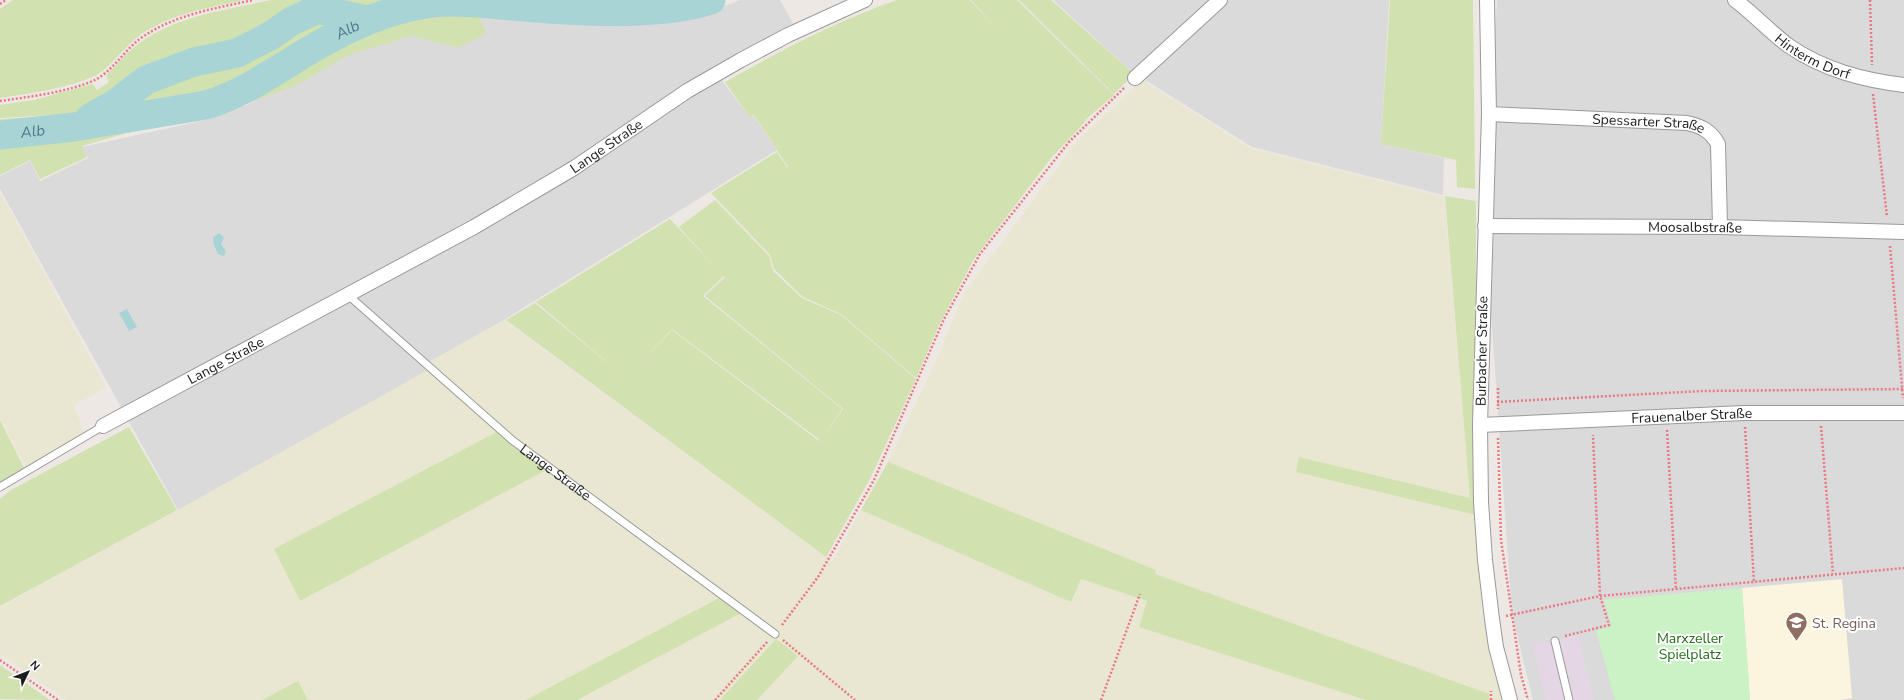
<svg xmlns="http://www.w3.org/2000/svg" width="1904" height="700" viewBox="0 0 1904 700" font-family="'Nunito Sans',sans-serif">
<style>
.residential{fill:#dbdada}
.industrial{fill:#e5d6e5}
.education{fill:#fbf5df}
.farmland{fill:#e9e7d1}
.grass{fill:#d1e1af;fill-rule:evenodd}
.park{fill:#caf2c5}
.water{fill:#a9d4d5}
.lines{fill:none;stroke-linecap:round;stroke-linejoin:round}
.river{stroke:#a9d4d5;stroke-width:29}
.lane-casing{stroke:#9a9a9a;stroke-width:9}
.street-casing{stroke:#9a9a9a;stroke-width:16}
.path{stroke:#e97982;stroke-width:2.5;stroke-dasharray:2 2;stroke-linecap:butt}
.lane{stroke:#fff;stroke-width:7}
.street{stroke:#fff;stroke-width:14}
.labels{text-anchor:middle;dominant-baseline:central;stroke-width:4;stroke-linejoin:round;paint-order:stroke}
.street-label{font-size:14px;fill:#1d1d1d;stroke:#fff}
.education-label{font-size:14px;fill:#785e54;stroke:#fff;text-anchor:start}
.park-label{font-size:14px;fill:#216d18;stroke:#fff}
.water-label{font-size:15px;font-style:italic;fill:#4b778b;stroke:#fff}
</style>
<rect width="100%" height="100%" fill="#ede8e4"/>
<g class="residential">
<polygon points="740,0 780,0 793,23 712,67 750,118 754,116 777,150 504,320 422,366 427,371 178,510 0,189 0,176 30,161 40,181 88,158 82,147 210,119 249,104 323,62 444,17 478,11 551,18 624,19 671,17 708,12"/>
<polygon points="1053,0 1389,0 1381,144 1444,158 1443,195 1252,147 1131,71"/>
<polygon points="1497,0 1904,0 1904,700 1533,700 1512,615 1485,226"/>
</g>
<polygon class="industrial" points="1578,635 1594,700 1546,700 1533,645"/>
<polygon class="education" points="1842,579 1852,698 1840,700 1750,700 1742,588"/>
<g class="farmland">
<polygon points="1142,80 1250,148 1444,197 1470,498 1300,457 1296,472 1476,515 1482,616 1505,700 308,700 298,681 262,700 66,700 0,654 0,607 178,510 426,371 422,366 504,320 832,562 861,510 1071,602 1081,579 1146,601 1156,570 888,462 933,367 965,292 1077,141"/>
<polygon points="0,192 106,387 74,405 84,435 25,467 0,418"/>
</g>
<g class="grass">
<path d="M13 0H243C205 9 166 14 135 39 124 48 106 71 95 76 65 89 31 93 0 98V9Z"/>
<path d="M271 0H314L296 5 240 43 208 49 170 60 132 77 106 94 111 98 107 94 132 78 170 61 241 44 296 6 321 0H470L487 33 459 48 411 36 346 56 299 84 209 118 127 133 82 146 87 157 40 179 30 160 0 175V119L72 115 86 117 115 101 87 116 71 114 0 118V105L34 100 93 84 97 90 109 82 106 76C117 64 128 51 141 42 179 15 227 10 271 0Z"/>
<path d="M897 0H970L1005 37 971 0H1017L1114 95 1085 120 1086 121 1052 157 974 259 941 321 916 378 841 314 803 297 774 269 770 255 711 193 777 152 787 167 785 169 788 167 754 115 750 118 725 82C780 51 837 21 897 0Z"/>
<polygon points="1019,0 1051,0 1134,74 1114,94"/>
<polygon points="1390,0 1473,0 1475,189 1457,187 1456,160 1381,144"/>
<polygon points="1445,196 1476,201 1476,515 1296,472 1299,457 1470,498"/>
<path d="M715 200 769 256 773 271 802 298 841 315 916 379 870 479 826 557 506 320 535 303 626 378 536 302 670 219 721 273 679 227ZM724 276 725 277 705 296 843 409 821 439 842 409 703 296ZM672 329 820 440 819 441 672 330 634 370Z"/>
<polygon points="0,420 24,468 0,483"/>
<polygon points="129,427 177,510 0,606 0,499 11,490"/>
<polygon points="497,432 546,470 300,601 274,549"/>
<polygon points="888,462 1156,570 1155,574 1489,694 1489,700 1366,700 1139,627 1147,601 1081,579 1071,602 861,510"/>
<polygon points="721,597 741,613 577,700 526,700"/>
<polygon points="776,639 798,656 757,700 720,700"/>
<polygon points="0,665 50,700 0,699"/>
<polygon points="298,681 308,700 262,700"/>
</g>
<polygon class="park" points="1742,588 1750,700 1615,700 1596,630 1612,626 1604,600"/>
<g class="water">
<polygon points="219,233 224,238 221,244 226,251 224,256 218,254 214,245 213,237"/>
<polygon points="127,309 137,327 129,331 119,313"/>
</g>
<g class="lines">
<g class="river">
<polyline points="90,118 115,104 146,80 194,62 237,53 270,36 292,21 318,9 366,20"/>
<path id="s1" d="M0 135 74 127 206 105C246 93 279 68 315 47 353 25 389 9 433 3 459 0 486 4 512 6 569 11 656 18 711 0"/>
</g>
<defs>
<g id="lane">
<path id="s2" d="M348 295 512 440 775 634"/>
<polyline points="0,487 103,426"/>
<polyline points="1555,641 1569,700"/>
</g>
<g id="street">
<polyline points="1487,0 1489,114 1480,425 1481,502 1485,560 1492,619 1496,647 1510,700"/>
<path id="s3" d="M1735 0C1754 14 1770 32 1789 46 1824 70 1863 80 1904 85"/>
<polyline points="1135,78 1220,0"/>
<path id="s4" d="M1489 114 1687 123C1701 126 1711 131 1718 144L1720 227"/>
<path id="s5" d="M1485 226 1720 227 1904 232"/>
<path id="s6" d="M1480 425 1744 413H1904"/>
<path id="s7" d="M103 426 474 227 574 168 687 91 741 60 788 35 865 0"/>
</g>
</defs>
<use href="#lane" class="lane-casing"/>
<use href="#street" class="street-casing"/>
<g class="path">
<polyline points="1870,0 1872,65"/>
<polyline points="0,4 6,0"/>
<polyline points="1873,94 1887,217"/>
<path d="M0 101C28 97 69 92 95 80 112 71 123 53 137 41 171 15 213 9 253 0"/>
<polyline points="1890,246 1903,398"/>
<polyline points="1498,388 1498,409"/>
<polyline points="1497,402 1703,391 1904,389"/>
<polyline points="1821,426 1833,574"/>
<polyline points="1745,427 1754,583"/>
<polyline points="1667,430 1676,590"/>
<polyline points="1498,438 1501,540 1521,675 1528,700"/>
<polyline points="1506,616 1600,596 1904,568"/>
<polyline points="782,625 818,577 874,480 944,319 980,254 1069,142 1124,88"/>
<polyline points="1565,636 1609,625 1600,596 1593,435"/>
<polyline points="783,640 855,700"/>
<polyline points="0,660 58,700"/>
<polyline points="715,700 768,641"/>
<polyline points="1101,700 1140,594"/>
<polyline points="1491,700 1491,691"/>
</g>
<use href="#lane" class="lane"/>
<use href="#street" class="street"/>
</g>
<defs>
<symbol id="school-pin" viewBox="-11 -11 22 30"><path d="M0 17L-7.5 6A9.5 9.5 0 1 1 7.5 6Z" fill="#8d6e63" stroke="#fff"/><path d="M0-5L7-2L0 1L-7-2ZM-4 1L0 2.5L4 1V4Q0 6-4 4Z" fill="#fff"/></symbol>
</defs>
<g fill-rule="evenodd">
<use href="#school-pin" x="1784" y="610" width="25" height="34"/>
</g>
<g class="labels">
<g class="street-label">
<text stroke="none"><textPath href="#s3" startOffset="97">Hinterm Dorf</textPath></text>
<text stroke="none"><textPath href="#s4" startOffset="160">Spessarter Straße</textPath></text>
<text stroke="none"><textPath href="#s7" startOffset="576">Lange Straße</textPath></text>
<text stroke="none"><textPath href="#s5" startOffset="210">Moosalbstraße</textPath></text>
<text transform="translate(1482 351) rotate(-89)">Burbacher Straße</text>
<text stroke="none"><textPath href="#s7" startOffset="139">Lange Straße</textPath></text>
<text stroke="none"><textPath href="#s6" startOffset="212">Frauenalber Straße</textPath></text>
<text stroke="none"><textPath href="#s2" startOffset="273">Lange Straße</textPath></text>
</g>
<g class="education-label">
<text x="1812" y="623">St. Regina</text>
</g>
<g class="park-label">
<text x="1690" y="638">Marxzeller<tspan x="1690" dy="16">Spielplatz</tspan></text>
</g>
<g class="water-label">
<text stroke="none"><textPath href="#s1" startOffset="369">Alb</textPath></text>
<text stroke="none"><textPath href="#s1" startOffset="33">Alb</textPath></text>
</g>
</g>
<g transform="translate(28 672) rotate(47)" stroke="#ffffff" stroke-width="3" paint-order="stroke">
<path d="M0-3L7 15L0 10L-7 15Z" fill="#1d1d1d"/>
<text y="-6" font-size="11" font-weight="bold" text-anchor="middle" fill="#1d1d1d">N</text>
</g>
</svg>
